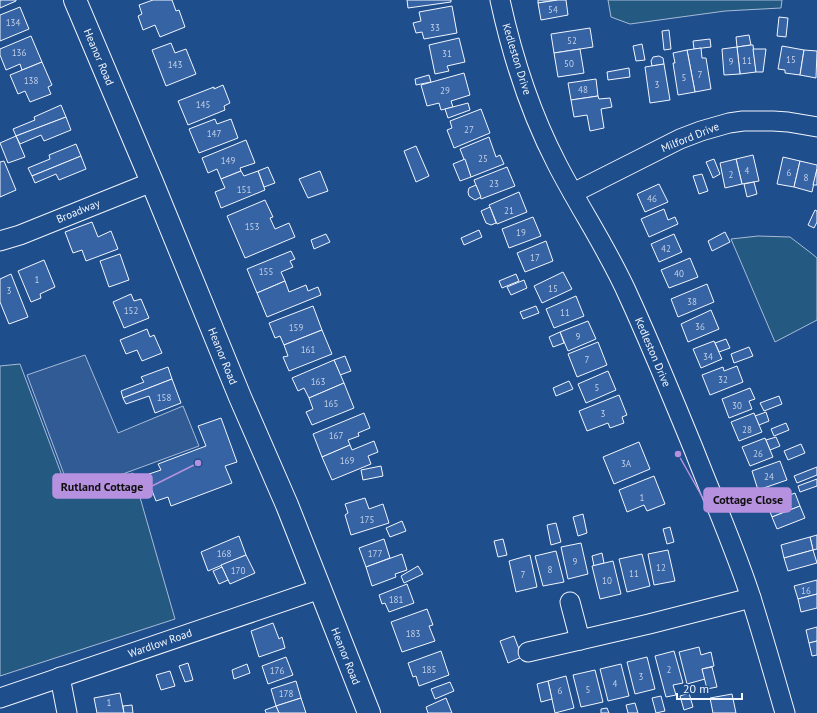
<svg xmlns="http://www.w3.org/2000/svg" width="817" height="713" viewBox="0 0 817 713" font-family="'PT Sans',sans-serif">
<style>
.green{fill:#245a82;stroke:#a8bbd7}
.parking{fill:#305b95;stroke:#a8bbd7}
.building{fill:#3563a3;stroke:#f2f6ff}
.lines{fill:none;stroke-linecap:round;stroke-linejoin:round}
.minor-casing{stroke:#f2f6ff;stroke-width:21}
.primary-casing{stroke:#f2f6ff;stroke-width:24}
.minor{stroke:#1f4e8c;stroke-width:19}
.primary{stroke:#1f4e8c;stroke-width:22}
.labels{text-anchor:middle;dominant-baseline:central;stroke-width:3;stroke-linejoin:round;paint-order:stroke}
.number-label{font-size:9px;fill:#c3d1e8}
.street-label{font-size:11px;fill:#f2f6ff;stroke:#1f4e8c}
.leader{fill:none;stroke:#b691df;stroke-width:1.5}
.callout-dot{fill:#b691df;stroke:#1f4e8c;stroke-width:1.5}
.callout{fill:#b691df;stroke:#b691df;stroke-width:1.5}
.callout-label{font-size:12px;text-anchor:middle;font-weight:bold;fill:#111}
</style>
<rect width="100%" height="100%" fill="#1f4e8c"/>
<g class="green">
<polygon points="608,0 782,0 781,8 725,11 630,24 611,17"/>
<polygon points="758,236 790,237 811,253 817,258 817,320 775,342 731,239"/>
<polygon points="20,364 70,497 133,473 175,619 0,676 0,366"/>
</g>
<polygon class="parking" points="85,355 118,433 183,406 199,446 71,493 27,375"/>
<g class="building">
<polygon points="0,0 16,0 16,1 0,8"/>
<polygon points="153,0 172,0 176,11 179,10 185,27 160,37 155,25 143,30 138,16 142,14 139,5"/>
<polygon points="407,0 451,0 451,2 408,8"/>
<polygon points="538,0 558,0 538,3"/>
<polygon points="558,0 566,0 568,15 541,20 538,3"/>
<polygon points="452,6 457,33 424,39 422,32 416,33 413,23 421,21 419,12"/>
<polygon points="20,7 29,29 0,41 0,15"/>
<polygon points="779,17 788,18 786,37 777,36"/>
<polygon points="590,28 593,47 554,53 551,34"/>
<polygon points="669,30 671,49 664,50 662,31"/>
<polygon points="749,35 751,45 737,47 736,37"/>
<polygon points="31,36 42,62 22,70 20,64 6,70 0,55 0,49"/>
<polygon points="459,38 465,62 447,66 449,71 435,74 429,45"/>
<polygon points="710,39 711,47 694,49 693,41"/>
<polygon points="171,43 175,53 186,49 196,74 166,86 152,50"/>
<polygon points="642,44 645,60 636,61 633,46"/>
<polygon points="751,45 753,45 756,72 740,74 737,47"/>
<polygon points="782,46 804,50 800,75 785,73 785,70 778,69"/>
<polygon points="737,47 740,74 724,75 722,49"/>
<polygon points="701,48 702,58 706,58 711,89 695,92 687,50"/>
<polygon points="580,49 584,73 558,77 554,53"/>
<polygon points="753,49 766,49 763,72 756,72"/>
<polygon points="687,50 695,92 678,95 673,63 675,63 673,53"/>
<polygon points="804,50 817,51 816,78 800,75"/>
<polygon points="659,56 663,58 664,64 652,66 651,61 653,57"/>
<polygon points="42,62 52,85 48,87 51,94 30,102 25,91 18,94 10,75"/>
<polygon points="664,64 670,100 650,103 645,67"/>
<polygon points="629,68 630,77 608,80 607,72"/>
<polygon points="464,73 470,95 451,101 453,107 441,110 439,103 427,106 421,85"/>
<polygon points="429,75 431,82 416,85 415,79"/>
<polygon points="596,79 598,96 571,100 568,83"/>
<polygon points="223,85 230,103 224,106 225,110 188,125 178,101 214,87 214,89"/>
<polygon points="598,96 599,99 610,98 612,107 601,109 604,128 590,131 587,115 574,117 571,100"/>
<polygon points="468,103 470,110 448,118 445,109"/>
<polygon points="61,105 66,117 16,136 13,129 35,120 34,117"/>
<polygon points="481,109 490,133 454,148 447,130 452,128 450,121"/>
<polygon points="66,117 71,130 44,141 41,135 20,144 16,136"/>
<polygon points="215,119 217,124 231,119 238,138 199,153 189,129"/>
<polygon points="16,136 25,157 8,163 0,143"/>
<polygon points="489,137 496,157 500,155 504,164 471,177 460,149"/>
<polygon points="246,140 255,163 240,168 241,171 221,179 217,169 208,173 202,158"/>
<polygon points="76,144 81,156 32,176 28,168 50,159 49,155"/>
<polygon points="416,146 429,176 416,182 404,151"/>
<polygon points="753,155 759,181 742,184 736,159"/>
<polygon points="81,156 86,169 59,180 56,174 35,183 32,176"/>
<polygon points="783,157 800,161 794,187 777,184"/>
<polygon points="465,159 471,177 460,181 453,164"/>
<polygon points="714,159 720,174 713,178 706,162"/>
<polygon points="736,159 742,184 725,188 720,163"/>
<polygon points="4,161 16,190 0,197 0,162"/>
<polygon points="800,161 817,165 817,169 812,192 794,187"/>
<polygon points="268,167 275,183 264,187 258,171"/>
<polygon points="507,167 515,186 481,199 474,180"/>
<polygon points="817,169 817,185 813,185"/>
<polygon points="241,171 244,176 258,171 265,190 221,208 215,192 225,188 221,179"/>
<polygon points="320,171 328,191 308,198 299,179"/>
<polygon points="702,174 708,191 699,194 693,176"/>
<polygon points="754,182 757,194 747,197 744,184"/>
<polygon points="659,184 668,202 645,212 637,194"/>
<polygon points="476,185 481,197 475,200 469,196 468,192 469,188"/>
<polygon points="519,192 527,212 497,224 489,205"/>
<polygon points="265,200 273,217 270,218 275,229 289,223 295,237 245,258 227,216"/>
<polygon points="490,207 496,223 491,225 486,223 481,211"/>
<polygon points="664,209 668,220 675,217 678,224 649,237 641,219"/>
<polygon points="815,210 817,211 817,222 814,228 808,225"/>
<polygon points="533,217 541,236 509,248 502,229"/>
<polygon points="92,222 98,237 111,231 118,249 86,261 82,250 73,253 65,232"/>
<polygon points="479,230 482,237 464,245 461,238"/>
<polygon points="725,232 730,242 712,251 708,241"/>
<polygon points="326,234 330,242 314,249 311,240"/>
<polygon points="674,234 682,252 659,262 651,244"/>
<polygon points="546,241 553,261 525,272 517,253"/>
<polygon points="291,251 295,259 290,261 293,267 281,272 285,281 257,293 247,269"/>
<polygon points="120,254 129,280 109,287 100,261"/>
<polygon points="690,258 698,277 669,288 661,270"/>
<polygon points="44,260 55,287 40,294 41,298 31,302 18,271"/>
<polygon points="563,272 572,289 542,303 534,286"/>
<polygon points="11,274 28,317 9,324 0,302 0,279"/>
<polygon points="516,274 519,281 502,288 499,281"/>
<polygon points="524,280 527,288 511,295 507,287"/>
<polygon points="285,281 289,292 306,285 308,291 318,287 321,295 267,317 257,293"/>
<polygon points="707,284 714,302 678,317 671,299"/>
<polygon points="131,294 134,301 141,299 149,318 124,328 113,302"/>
<polygon points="576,296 584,316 554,328 546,309"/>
<polygon points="313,306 322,330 284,345 280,336 275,338 269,323"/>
<polygon points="536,306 539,313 523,319 520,312"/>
<polygon points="711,310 719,329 688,342 681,324"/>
<polygon points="588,321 596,339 568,351 560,332"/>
<polygon points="147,329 150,337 154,335 162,353 142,361 137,350 126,354 120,340"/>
<polygon points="322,330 332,354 289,371 283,357 288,356 284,345"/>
<polygon points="560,332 564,343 553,347 549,337"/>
<polygon points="726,339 730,348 719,352 715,343"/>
<polygon points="714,341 722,359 701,368 693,349"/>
<polygon points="598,342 607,365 577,377 568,354"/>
<polygon points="749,347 753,356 734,363 731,354"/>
<polygon points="345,356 351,371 340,375 334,360"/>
<polygon points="334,360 344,383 309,398 304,388 298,391 292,378"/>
<polygon points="737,366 743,382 710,395 702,375 723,367 724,371"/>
<polygon points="168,367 172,379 123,398 121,391 144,382 141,377"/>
<polygon points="608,371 616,390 586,403 578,384"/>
<polygon points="172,379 181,403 155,413 149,396 126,404 123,398"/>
<polygon points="569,381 573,389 556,396 553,388"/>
<polygon points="344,383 354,408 312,425 306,412 313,409 309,398"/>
<polygon points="750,388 755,399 749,401 752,409 729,418 722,399"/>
<polygon points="619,395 627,415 622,417 624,423 610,428 608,423 587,431 579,411"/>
<polygon points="779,396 782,404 764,411 760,403"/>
<polygon points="766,412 769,421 759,425 755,416"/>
<polygon points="364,413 370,428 358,433 359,436 348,440 350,445 322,457 313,434"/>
<polygon points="754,413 762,432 739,441 731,422"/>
<polygon points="221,418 237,462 225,466 232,483 171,506 168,497 156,501 146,475 161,470 158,464 206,446 198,426"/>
<polygon points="786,423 789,430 774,436 771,429"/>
<polygon points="776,437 780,446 770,450 766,440"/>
<polygon points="765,438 773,457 750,466 742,447"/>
<polygon points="374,441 378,452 368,456 371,464 332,480 322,457 350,445 352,450"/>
<polygon points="639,442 650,469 614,484 603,457"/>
<polygon points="801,444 805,453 788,460 784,451"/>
<polygon points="780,461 787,480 758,490 752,471"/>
<polygon points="381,466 383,476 363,480 361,470"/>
<polygon points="817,467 817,475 797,483 794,476"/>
<polygon points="654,476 665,504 647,511 644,505 627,512 619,490"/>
<polygon points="817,479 817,486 800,492 798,486"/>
<polygon points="795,493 800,506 772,517 767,504"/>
<polygon points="365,498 369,509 383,504 389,523 351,535 345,515 348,513 345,504"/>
<polygon points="800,506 805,518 777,529 772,517"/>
<polygon points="583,514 587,533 578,536 573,517"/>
<polygon points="402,521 406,531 390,537 386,528"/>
<polygon points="556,523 561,542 551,545 547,525"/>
<polygon points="670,527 674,542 667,544 663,529"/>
<polygon points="817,535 817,549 813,550 810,537"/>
<polygon points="239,536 246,555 208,571 201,552"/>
<polygon points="810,537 813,550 784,558 781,545"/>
<polygon points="384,539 390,558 366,567 359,548"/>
<polygon points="503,539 507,555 498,557 494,541"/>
<polygon points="581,543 588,574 568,579 561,547"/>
<polygon points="668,550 675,581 654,585 648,554"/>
<polygon points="813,550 817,563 788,571 784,558"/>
<polygon points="556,551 564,582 543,586 535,556"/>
<polygon points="602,553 604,563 594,566 592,556"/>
<polygon points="402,554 407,570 395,574 396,577 372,586 366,567"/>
<polygon points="642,554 650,586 627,592 619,559"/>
<polygon points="246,555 255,573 230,584 221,565"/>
<polygon points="530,555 537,587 516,592 509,561"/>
<polygon points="613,561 621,594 600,599 592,566"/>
<polygon points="418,566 423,574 404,583 401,576"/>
<polygon points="222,567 228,580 219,584 213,571"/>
<polygon points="817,580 817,594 798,599 794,586"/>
<polygon points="407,584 414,603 389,612 385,603 382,604 379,595"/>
<polygon points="817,594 817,608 801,612 798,599"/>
<polygon points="427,609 433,625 429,626 435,641 402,652 391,622"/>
<polygon points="273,623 279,639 282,637 285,648 259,657 251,631"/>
<polygon points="817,627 817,641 809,643 806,630"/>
<polygon points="514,636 522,657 508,663 500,641"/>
<polygon points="817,641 817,655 812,656 809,643"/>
<polygon points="699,647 701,655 711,652 714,666 702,669 705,679 687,684 679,652"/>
<polygon points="441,651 449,675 419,686 416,676 413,677 408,663"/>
<polygon points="674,651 683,683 673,685 676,695 666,697 655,656"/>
<polygon points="286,657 293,675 268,684 262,666"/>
<polygon points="647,657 655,689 635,694 627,662"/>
<polygon points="188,663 193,680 185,682 179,666"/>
<polygon points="247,664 250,673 234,679 232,670"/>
<polygon points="621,664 629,696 608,701 600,669"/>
<polygon points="712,667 717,687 707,689 702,669"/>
<polygon points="595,670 603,702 581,707 573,675"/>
<polygon points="170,671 175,686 161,690 156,675"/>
<polygon points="566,676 574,708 555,713 548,681"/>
<polygon points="296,681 301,698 276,706 271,689"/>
<polygon points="548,681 552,699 541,702 537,684"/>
<polygon points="450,682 454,691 435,699 431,689"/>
<polygon points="120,693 124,713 97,713 94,698"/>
<polygon points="689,693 693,707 684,710 680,696"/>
<polygon points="732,694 736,713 713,713 710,698"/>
<polygon points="661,696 665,711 656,713 652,698"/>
<polygon points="301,698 306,713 279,713 276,706"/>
<polygon points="446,698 452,713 428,713 426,707"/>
<polygon points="635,703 638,713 628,713 626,705"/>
<polygon points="132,705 133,713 124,713 123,706"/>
<polygon points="276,706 279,713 266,713 265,710"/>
<polygon points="607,708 609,713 601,713 601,709"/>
</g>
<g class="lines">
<defs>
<g id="minor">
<path d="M500 0C512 55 531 114 557 164 580 209 609 251 629 297 652 347 673 399 694 450 713 499 735 548 751 598 763 636 774 675 785 713"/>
<polyline points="573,193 680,139 701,131 729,123 743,121 773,121 788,122 817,127"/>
<polyline points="0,241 20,235 152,182"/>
<polyline points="570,602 580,640"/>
<polyline points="528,652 649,624 751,598"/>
<polyline points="60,677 67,713"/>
<polyline points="0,698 320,589"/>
</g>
<polyline id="primary" points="75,0 152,182 240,397 287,505 369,713"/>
</defs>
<use href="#minor" class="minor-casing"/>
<use href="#primary" class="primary-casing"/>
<use href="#minor" class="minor"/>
<use href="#primary" class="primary"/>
</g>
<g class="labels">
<g class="number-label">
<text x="553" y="9">54</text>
<text x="13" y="22">134</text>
<text x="435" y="27">33</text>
<text x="572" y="40">52</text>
<text x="19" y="52">136</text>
<text x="447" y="53">31</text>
<text x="791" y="59">15</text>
<text x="747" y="60">11</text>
<text x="731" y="61">9</text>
<text x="569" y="63">50</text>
<text x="175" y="64">143</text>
<text x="700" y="74">7</text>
<text x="684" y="77">5</text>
<text x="31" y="80">138</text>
<text x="657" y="84">3</text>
<text x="583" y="89">48</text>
<text x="445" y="90">29</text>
<text x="203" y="104">145</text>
<text x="469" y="129">27</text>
<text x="214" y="133">147</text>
<text x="483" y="158">25</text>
<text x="228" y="160">149</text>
<text x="747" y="170">4</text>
<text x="789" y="172">6</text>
<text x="731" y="174">2</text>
<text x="806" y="177">8</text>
<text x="494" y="183">23</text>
<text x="244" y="189">151</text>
<text x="652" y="198">46</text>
<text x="509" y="210">21</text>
<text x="252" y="226">153</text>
<text x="521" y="232">19</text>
<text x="666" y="248">42</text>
<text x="535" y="257">17</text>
<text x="266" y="271">155</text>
<text x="679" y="273">40</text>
<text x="37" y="279">1</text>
<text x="553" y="288">15</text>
<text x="9" y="290">3</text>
<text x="692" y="301">38</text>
<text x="131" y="310">152</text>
<text x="565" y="312">11</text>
<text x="700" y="326">36</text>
<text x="296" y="327">159</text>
<text x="578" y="336">9</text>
<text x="308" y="349">161</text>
<text x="708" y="356">34</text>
<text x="587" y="359">7</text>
<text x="723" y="379">32</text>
<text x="318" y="381">163</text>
<text x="597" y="387">5</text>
<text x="164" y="397">158</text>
<text x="331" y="403">165</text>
<text x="737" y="405">30</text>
<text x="603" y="413">3</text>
<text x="747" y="429">28</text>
<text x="336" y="435">167</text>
<text x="758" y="453">26</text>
<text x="347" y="460">169</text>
<text x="626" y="463">3A</text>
<text x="769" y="476">24</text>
<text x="642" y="497">1</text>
<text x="367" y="519">175</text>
<text x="224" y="553">168</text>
<text x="375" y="553">177</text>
<text x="575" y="561">9</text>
<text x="661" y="567">12</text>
<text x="550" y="569">8</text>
<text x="238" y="570">170</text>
<text x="634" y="573">11</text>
<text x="523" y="574">7</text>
<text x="607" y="580">10</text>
<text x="806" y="590">16</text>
<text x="396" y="599">181</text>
<text x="413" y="633">183</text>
<text x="429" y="669">185</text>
<text x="669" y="669">2</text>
<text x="277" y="670">176</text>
<text x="641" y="676">3</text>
<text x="615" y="683">4</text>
<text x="588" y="689">5</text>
<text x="560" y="690">6</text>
<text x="286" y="693">178</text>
<text x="109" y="702">1</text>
</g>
<g class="street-label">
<text transform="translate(99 57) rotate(67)">Heanor Road</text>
<text transform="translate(517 59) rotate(73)">Kedleston Drive</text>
<text transform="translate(690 137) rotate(-22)">Milford Drive</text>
<text transform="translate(78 211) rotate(-22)">Broadway</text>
<text transform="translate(653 352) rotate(67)">Kedleston Drive</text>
<text transform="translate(223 356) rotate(68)">Heanor Road</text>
<text transform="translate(160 643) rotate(-19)">Wardlow Road</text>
<text transform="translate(346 656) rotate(68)">Heanor Road</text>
</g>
</g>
<path class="leader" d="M198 463L152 486M678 454L704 500"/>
<g class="callout-dot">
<circle cx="198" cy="463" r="4"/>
<circle cx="678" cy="454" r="4"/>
</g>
<g class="callout">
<rect x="53" y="474" width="99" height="24" rx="4"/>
<rect x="704" y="488" width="87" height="24" rx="4"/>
</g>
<g class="callout-label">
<text x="102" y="491">Rutland Cottage</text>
<text x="748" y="504">Cottage Close</text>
</g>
<path d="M677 693v6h65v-6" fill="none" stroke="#f2f6ff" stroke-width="2"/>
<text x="683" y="693" font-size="12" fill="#f2f6ff" stroke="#1f4e8c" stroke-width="3" paint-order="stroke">20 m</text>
</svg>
